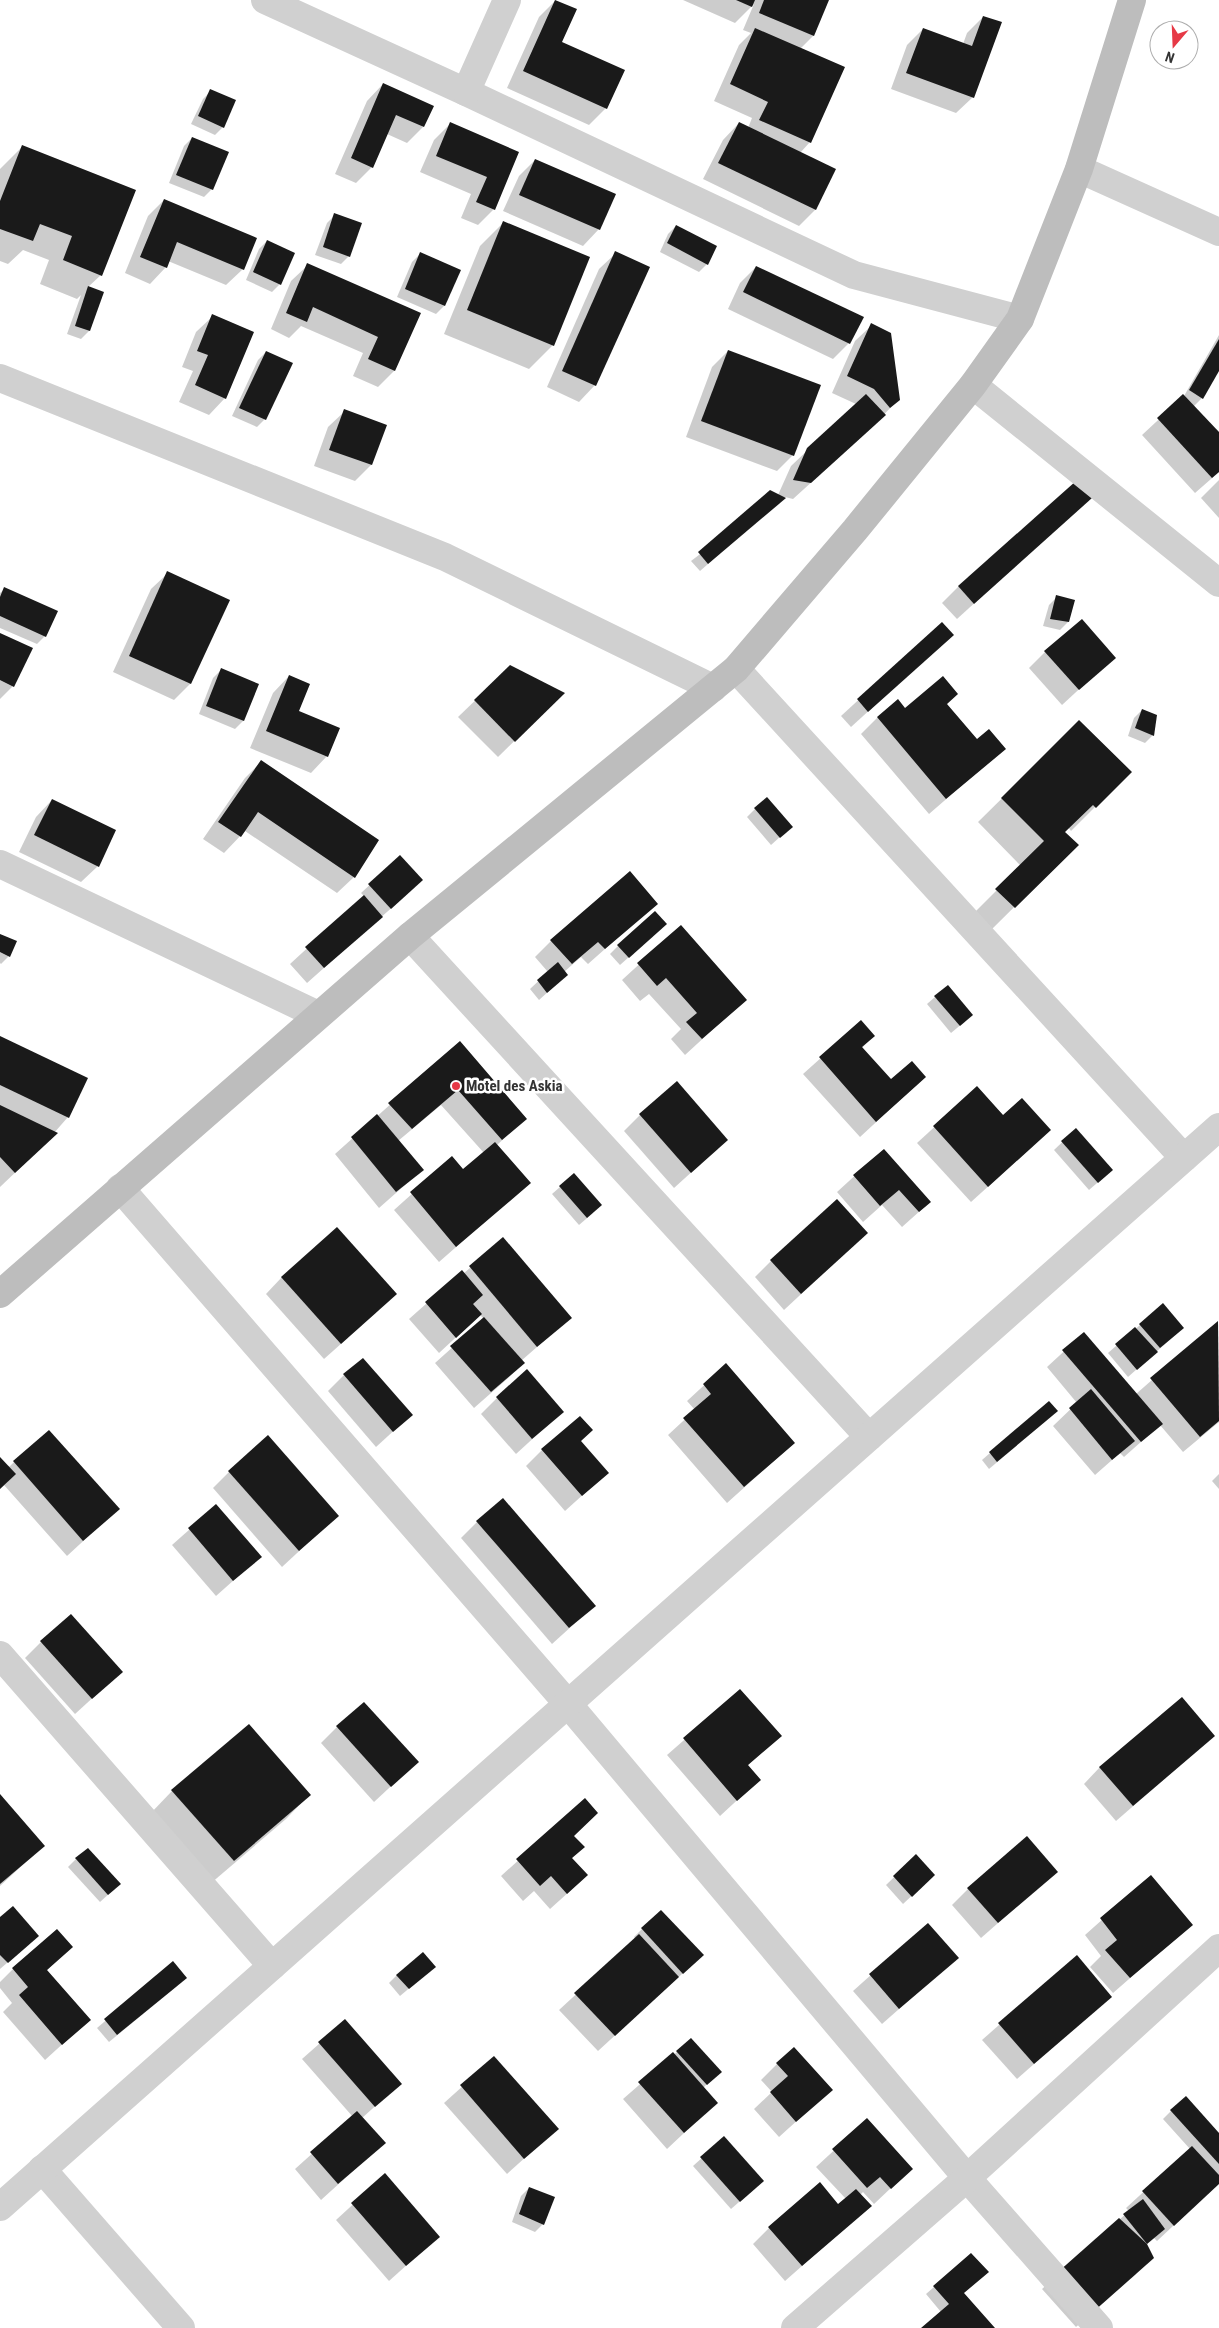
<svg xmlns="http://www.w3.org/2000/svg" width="1219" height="2328" viewBox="0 0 1219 2328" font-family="'Roboto Condensed',sans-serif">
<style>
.shadow{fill:#0003}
.building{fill:#1a1a1a}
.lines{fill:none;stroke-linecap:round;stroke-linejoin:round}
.street{stroke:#d0d0d0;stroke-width:28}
.secondary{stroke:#bdbdbd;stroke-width:28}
.poi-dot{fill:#e63946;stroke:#fff;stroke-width:2}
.labels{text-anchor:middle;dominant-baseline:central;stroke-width:5;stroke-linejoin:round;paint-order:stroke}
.poi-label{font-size:15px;font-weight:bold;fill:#333;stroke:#fff;text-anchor:start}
</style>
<rect width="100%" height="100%" fill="#fff"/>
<g class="shadow">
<polygon points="556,0 561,43 606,108 589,125 507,88 539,17"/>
<polygon points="683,0 828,0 813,36 800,49 810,142 800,153 834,170 815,210 799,226 703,179 723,140 739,123 748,128 752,118 714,101 739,45 751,33 743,30 754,4 735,23"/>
<polygon points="983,17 973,97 956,113 891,89 907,45 923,29 963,44 967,33"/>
<polygon points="383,84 423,127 407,143 387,134 372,167 356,183 335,174 367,101"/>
<polygon points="211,91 223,127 215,135 191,124 203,99"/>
<polygon points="450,124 518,153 494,209 478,225 461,218 471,194 420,172 434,140"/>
<polygon points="192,138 212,189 204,197 169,183 184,146"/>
<polygon points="23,146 101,275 88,287 89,331 81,339 67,334 81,295 77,299 40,284 49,260 23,250 8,264 0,261 0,169"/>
<polygon points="535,160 599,229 583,246 503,211 519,176"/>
<polygon points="164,200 243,269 226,285 168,261 166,267 150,284 125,273 148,216"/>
<polygon points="335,215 349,256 341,264 315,255 327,223"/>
<polygon points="504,222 553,345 529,369 444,334 480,246"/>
<polygon points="676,226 707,264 699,272 660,252 668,234"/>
<polygon points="267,241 280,284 272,292 246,280 259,249"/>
<polygon points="616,253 595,385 579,402 547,387 599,269"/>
<polygon points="420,254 444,306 436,314 397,297 412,262"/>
<polygon points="308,265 419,314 394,371 378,387 353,376 363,353 301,326 289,338 271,329 291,281"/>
<polygon points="756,267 849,343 833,359 728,309 740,283"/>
<polygon points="213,316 225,398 209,415 179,402 193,371 182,367 196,332"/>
<polygon points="872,325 898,400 868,431 793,499 785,497 700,571 691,561 778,495 791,466 856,404 832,393 855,341"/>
<polygon points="1219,335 1219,369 1202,398 1193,407 1219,434 1219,472 1195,493 1142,435 1184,396"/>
<polygon points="728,351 793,455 777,471 686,437 712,367"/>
<polygon points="266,352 265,419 257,427 232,416 258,360"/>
<polygon points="345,411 385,425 371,465 355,481 314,466 328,427"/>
<polygon points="1219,480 1219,518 1201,498"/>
<polygon points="1090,498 957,619 942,603 959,586"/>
<polygon points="168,573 228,601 190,684 174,700 113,672 151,589"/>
<polygon points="5,589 45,636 37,644 0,628 0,593"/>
<polygon points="1057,597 1068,622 1060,630 1043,626 1049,605"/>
<polygon points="942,623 952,635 851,727 841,716"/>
<polygon points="0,634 13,686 0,699"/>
<polygon points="1045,652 1114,657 1062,705 1029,668"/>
<polygon points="510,667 563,693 498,757 458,717"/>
<polygon points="221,670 257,684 243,721 235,729 199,714 213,678"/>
<polygon points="289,676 297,711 327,756 311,773 250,748 273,693"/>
<polygon points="946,705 977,741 1004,749 929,814 861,734 878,717 905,710"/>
<polygon points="1142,710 1156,716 1153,735 1145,743 1128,736 1134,718"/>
<polygon points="1079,722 1130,772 1071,831 1068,827 1064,832 1077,845 990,931 973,914 1021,866 978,822"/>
<polygon points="261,762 354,877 337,893 245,831 224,853 203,839 245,778"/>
<polygon points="52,800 98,866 81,882 19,852 36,817"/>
<polygon points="755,809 791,827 771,845 747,817"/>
<polygon points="400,857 414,888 307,983 290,964 364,896 361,893"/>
<polygon points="657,903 588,964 581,957 564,972 559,982 539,1000 530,989 548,972 535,957 551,941"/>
<polygon points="681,926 745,1000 685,1055 671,1039 681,1029 649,994 640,1001 622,980"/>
<polygon points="657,932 620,965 610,954 618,946"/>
<polygon points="0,935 9,956 1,964 0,963"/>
<polygon points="935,997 963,1023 951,1033 927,1004"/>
<polygon points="861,1022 873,1036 862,1048 891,1080 925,1077 860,1137 803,1074"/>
<polygon points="0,1038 68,1117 40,1149 0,1187"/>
<polygon points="460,1042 526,1118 497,1145 529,1183 439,1262 394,1210 452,1158 463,1171 484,1153 441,1105 398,1141 422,1170 379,1208 335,1154"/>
<polygon points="977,1088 1033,1146 971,1202 917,1143"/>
<polygon points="640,1115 727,1140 674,1188 624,1131"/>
<polygon points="1076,1129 1104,1177 1089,1190 1054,1150"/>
<polygon points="883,1150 930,1202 902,1227 882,1205 863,1222 837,1192"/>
<polygon points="560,1187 593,1213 579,1225 552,1194"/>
<polygon points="867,1233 784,1310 755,1277 771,1261"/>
<polygon points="503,1239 570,1318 521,1361 523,1363 507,1379 474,1408 435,1363 484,1319 480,1315 439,1353 409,1319 462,1272 463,1274"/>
<polygon points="282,1277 379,1310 324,1359 266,1294"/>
<polygon points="1218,1322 1219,1422 1183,1452 1160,1425 1124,1457 1120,1453 1095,1475 1053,1426 1077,1403 1047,1367 1084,1333 1136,1394"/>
<polygon points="1140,1325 1183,1328 1128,1377 1108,1353"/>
<polygon points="726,1365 794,1443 727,1503 668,1435 695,1410 687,1401"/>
<polygon points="344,1375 411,1415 376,1447 328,1391"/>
<polygon points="497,1398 562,1412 516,1454 481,1414"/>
<polygon points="1048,1419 989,1469 982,1460 990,1453"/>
<polygon points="580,1441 607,1473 565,1511 526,1466 542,1450"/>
<polygon points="0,1459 8,1468 14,1462 118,1509 67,1556 4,1485 0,1489"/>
<polygon points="229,1472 337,1516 282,1567 213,1488"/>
<polygon points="1219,1474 1219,1489 1212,1481"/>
<polygon points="216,1506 260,1557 216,1596 172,1545"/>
<polygon points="477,1522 594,1606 552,1644 461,1538"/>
<polygon points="41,1642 121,1672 75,1714 25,1658"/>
<polygon points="740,1691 780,1736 747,1766 759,1780 720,1816 667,1755"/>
<polygon points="337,1727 417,1762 374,1802 321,1743"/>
<polygon points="1214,1736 1116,1821 1084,1784 1100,1767"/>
<polygon points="172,1791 309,1795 286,1819 210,1884 149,1815"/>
<polygon points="0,1796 43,1846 0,1886"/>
<polygon points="585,1800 573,1836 583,1847 571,1859 570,1891 550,1909 534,1891 523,1901 501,1876"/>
<polygon points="916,1856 934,1875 903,1904 886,1885"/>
<polygon points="76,1859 111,1892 100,1902 68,1867"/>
<polygon points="1056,1872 981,1938 952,1905 968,1889"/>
<polygon points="1150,1877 1191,1925 1113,1993 1090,1967 1101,1956 1085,1935"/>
<polygon points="0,1919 29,1944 0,1969"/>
<polygon points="928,1924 957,1958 882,2024 853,1991"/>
<polygon points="642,1929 694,1963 598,2051 559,2010 636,1939 634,1937"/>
<polygon points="71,1947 46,1971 89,2020 45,2060 3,2012 12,2003 0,1988 0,1982 13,1969"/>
<polygon points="1076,1957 1110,1997 1017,2079 982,2040"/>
<polygon points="173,1963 177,1986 109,2042 97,2028"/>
<polygon points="426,1974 400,1996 389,1983 397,1975"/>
<polygon points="345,2021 400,2084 362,2118 384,2143 321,2200 295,2169 353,2117 302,2059"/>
<polygon points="677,2052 712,2079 703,2088 716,2103 667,2149 623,2099"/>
<polygon points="494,2058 557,2129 507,2174 444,2103"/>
<polygon points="777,2064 831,2090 779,2137 754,2109 772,2092 761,2080"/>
<polygon points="1171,2111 1219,2135 1219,2183 1157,2241 1154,2238 1146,2245 1136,2274 1076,2327 1042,2289 1129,2211 1126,2208 1190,2149 1163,2119"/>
<polygon points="867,2120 911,2169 874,2204 863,2192 860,2195 870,2206 785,2281 753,2244 769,2228 838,2206 846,2199 816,2167"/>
<polygon points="724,2138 754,2189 731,2209 693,2166"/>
<polygon points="385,2175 438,2237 389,2281 336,2220"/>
<polygon points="529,2188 543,2224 535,2232 512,2222 521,2196"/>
<polygon points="934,2287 963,2293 993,2328 923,2328 941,2312 926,2294"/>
</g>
<g class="building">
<polygon points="555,0 577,9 562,42 625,70 607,109 523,71"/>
<polygon points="736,0 755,0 752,7"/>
<polygon points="764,0 829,0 814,36 759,13"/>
<polygon points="983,16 1002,22 974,98 906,73 923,28 972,46"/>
<polygon points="755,28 845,67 811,143 759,120 768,102 730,84"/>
<polygon points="383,83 434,106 424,127 396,115 373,168 351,158"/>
<polygon points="210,89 236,100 224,128 198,116"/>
<polygon points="450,122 519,152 495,210 476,202 487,177 436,156"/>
<polygon points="739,122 836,169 816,210 718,163"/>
<polygon points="192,137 229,152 213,190 176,175"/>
<polygon points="22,145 136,190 102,276 63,260 72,236 40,224 33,241 0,229 0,201"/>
<polygon points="535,159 616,194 600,230 519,195"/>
<polygon points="164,199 257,238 244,270 177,242 167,268 140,257"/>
<polygon points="334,213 362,223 350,257 323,247"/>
<polygon points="503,221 590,257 554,346 467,310"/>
<polygon points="676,225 717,246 708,265 667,243"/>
<polygon points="267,240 295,253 281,285 253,272"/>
<polygon points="615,251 650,267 596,386 562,371"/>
<polygon points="420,252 461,270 445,306 405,289"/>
<polygon points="307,263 421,313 395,371 368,359 378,337 313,307 307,322 286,313"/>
<polygon points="756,266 864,317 850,344 743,292"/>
<polygon points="88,286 104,292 90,331 75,326"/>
<polygon points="212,314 254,332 226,399 195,385 208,355 197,351"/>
<polygon points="871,323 891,333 900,400 890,408 874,389 847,376"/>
<polygon points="1219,339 1219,371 1203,399 1189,390"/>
<polygon points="728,350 821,385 794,456 701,421"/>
<polygon points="266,351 293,363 266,420 239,408"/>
<polygon points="866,394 886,415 811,483 793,480 807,448"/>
<polygon points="1183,394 1219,432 1219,472 1212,478 1157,418"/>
<polygon points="344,409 387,425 372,465 329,450"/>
<polygon points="1076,481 1092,498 974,604 958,586"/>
<polygon points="770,490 786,498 708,564 698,552"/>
<polygon points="167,571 230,600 191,684 129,656"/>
<polygon points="4,587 58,611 46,637 0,616 0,597"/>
<polygon points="1056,595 1075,600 1069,622 1050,619"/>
<polygon points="1082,619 1116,658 1079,690 1044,651"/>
<polygon points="942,622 954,635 868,712 857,699"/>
<polygon points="0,633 33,648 14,687 0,680"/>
<polygon points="510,665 565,693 515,742 474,700"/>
<polygon points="221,668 259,684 244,721 206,706"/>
<polygon points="289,675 310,684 299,711 340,728 328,757 266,731"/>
<polygon points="943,676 958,694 947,704 977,739 989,729 1006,749 946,799 877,717 898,699 905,708"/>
<polygon points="1142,709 1157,715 1154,736 1135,728"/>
<polygon points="1079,720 1132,772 1096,808 1093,805 1065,832 1079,845 1015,908 995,889 1044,841 1001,798"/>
<polygon points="261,760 379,840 355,878 258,812 241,837 218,822"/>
<polygon points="767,797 793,827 780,838 754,808"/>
<polygon points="52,799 116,830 99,867 34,835"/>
<polygon points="400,855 423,880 391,909 368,884"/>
<polygon points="630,871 658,904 605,949 598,942 572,964 550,940"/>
<polygon points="364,895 383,917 324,968 305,947"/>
<polygon points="655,911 667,924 629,958 617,945"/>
<polygon points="681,925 747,1000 702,1039 686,1022 697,1013 666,978 657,986 637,963"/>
<polygon points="0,934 17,941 10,957 0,952"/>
<polygon points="558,962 568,975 547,993 537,980"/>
<polygon points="948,985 973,1015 960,1026 934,996"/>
<polygon points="861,1020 875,1036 862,1047 891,1079 912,1061 926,1077 876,1122 819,1057"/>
<polygon points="0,1036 88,1078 69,1118 0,1085"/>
<polygon points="460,1041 527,1119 502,1140 458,1090 412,1129 388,1103"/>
<polygon points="677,1081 728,1140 691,1173 639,1114"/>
<polygon points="977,1086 1003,1115 1022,1098 1051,1130 988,1187 933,1126"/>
<polygon points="0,1105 58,1133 15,1173 0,1157"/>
<polygon points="377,1114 424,1170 396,1192 351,1137"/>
<polygon points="1076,1128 1113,1170 1098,1183 1061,1141"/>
<polygon points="495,1142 531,1183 456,1247 410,1192 452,1156 463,1169"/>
<polygon points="884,1149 931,1202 919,1212 899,1190 880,1206 853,1175"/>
<polygon points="574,1173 602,1205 587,1218 559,1186"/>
<polygon points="837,1199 868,1233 801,1294 770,1260"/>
<polygon points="337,1227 397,1294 341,1344 281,1277"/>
<polygon points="503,1237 572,1318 537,1347 469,1266"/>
<polygon points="462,1270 483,1295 473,1304 482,1314 456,1338 425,1302"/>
<polygon points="1163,1303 1184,1328 1160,1348 1139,1324"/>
<polygon points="484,1317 525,1363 491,1392 450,1346"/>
<polygon points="1218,1321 1219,1421 1200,1437 1150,1378"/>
<polygon points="1135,1327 1158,1352 1137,1370 1115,1344"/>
<polygon points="1084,1332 1163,1424 1141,1442 1062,1350"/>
<polygon points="363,1358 413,1415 393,1432 343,1374"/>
<polygon points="726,1363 795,1443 744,1487 683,1418 711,1394 703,1384"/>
<polygon points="527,1369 564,1412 532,1439 496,1397"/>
<polygon points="1091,1389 1135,1441 1112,1460 1069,1408"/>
<polygon points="1049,1401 1058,1411 997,1462 989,1452"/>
<polygon points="580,1416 593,1430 581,1441 609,1473 582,1496 541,1449"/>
<polygon points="49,1430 120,1509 83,1541 13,1461"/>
<polygon points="268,1435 339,1516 299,1551 228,1471"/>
<polygon points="0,1457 16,1474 0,1489"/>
<polygon points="503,1498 596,1606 569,1628 476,1521"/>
<polygon points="216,1504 262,1557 233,1581 188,1528"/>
<polygon points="71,1614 123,1672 92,1699 40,1641"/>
<polygon points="740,1689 782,1736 748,1765 761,1780 737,1801 683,1738"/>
<polygon points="1182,1697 1215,1736 1133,1806 1099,1767"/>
<polygon points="364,1702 419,1762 391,1787 336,1726"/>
<polygon points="249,1724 311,1795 234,1861 171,1790"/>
<polygon points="0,1794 45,1846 0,1884"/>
<polygon points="585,1798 598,1813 574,1836 585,1847 572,1858 588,1875 567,1894 551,1876 540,1886 516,1859"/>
<polygon points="1027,1836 1058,1872 998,1923 967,1888"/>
<polygon points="88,1848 121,1884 108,1895 75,1858"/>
<polygon points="916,1854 935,1875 912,1897 893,1876"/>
<polygon points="1151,1875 1193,1925 1130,1978 1105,1950 1117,1940 1100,1918"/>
<polygon points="13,1906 39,1936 8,1963 0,1955 0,1917"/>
<polygon points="661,1910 704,1955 683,1974 641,1928"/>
<polygon points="928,1923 959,1958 899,2009 869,1974"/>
<polygon points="57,1929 73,1947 47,1970 91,2020 62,2045 19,1995 28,1987 12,1968"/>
<polygon points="639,1934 679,1977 615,2036 574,1993"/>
<polygon points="423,1952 436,1967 409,1989 396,1975"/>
<polygon points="1077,1955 1112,1997 1034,2064 998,2023"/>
<polygon points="173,1961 187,1978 117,2035 104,2019"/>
<polygon points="345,2019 402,2084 375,2107 318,2042"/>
<polygon points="691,2038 722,2072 707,2085 676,2051"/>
<polygon points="794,2047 833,2090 796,2122 770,2092 788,2076 776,2063"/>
<polygon points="673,2052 718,2103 684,2133 638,2082"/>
<polygon points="494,2056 559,2129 524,2159 460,2085"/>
<polygon points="1186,2096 1219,2133 1219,2164 1170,2110"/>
<polygon points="357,2111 386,2143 338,2184 310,2152"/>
<polygon points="867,2118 913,2169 891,2189 880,2177 867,2188 832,2149"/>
<polygon points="724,2136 764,2181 740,2202 700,2157"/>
<polygon points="1192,2146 1219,2175 1219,2184 1174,2226 1142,2191"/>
<polygon points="385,2173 440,2237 406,2266 351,2203"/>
<polygon points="820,2182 838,2204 856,2189 872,2206 802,2266 768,2227"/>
<polygon points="529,2187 555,2197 544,2225 519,2214"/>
<polygon points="1143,2199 1165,2229 1147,2244 1123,2214"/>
<polygon points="1119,2218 1147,2244 1154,2258 1093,2312 1058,2272"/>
<polygon points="971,2253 989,2272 964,2293 995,2328 921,2328 949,2304 933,2286"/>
</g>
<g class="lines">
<g class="street">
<polyline points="265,0 466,92 854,275 1020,319"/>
<polyline points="466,92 507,0"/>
<polyline points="1079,169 1219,232"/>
<polyline points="0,378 445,557 713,688"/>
<polyline points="973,385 1219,583"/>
<polyline points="736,669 1184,1158"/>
<polyline points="0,864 318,1015"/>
<polyline points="410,936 869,1437"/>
<polyline points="120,1188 568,1704 967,2178 1099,2328"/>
<polyline points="0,1655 272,1966"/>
<polyline points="42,2169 181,2328"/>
<polyline points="0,2207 1219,1127"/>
<polyline points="795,2328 967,2178 1219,1948"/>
</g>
<polyline class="secondary" points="0,1294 410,936 736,669 855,530 973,385 1020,319 1079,169 1132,0"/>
</g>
<circle class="poi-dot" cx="456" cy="1086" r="5"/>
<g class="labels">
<g class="poi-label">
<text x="466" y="1086">Motel des Askia</text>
</g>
</g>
<g transform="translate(1174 45) rotate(199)"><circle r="24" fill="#ffffff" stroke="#adadad"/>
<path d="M0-4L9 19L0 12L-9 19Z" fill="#e63946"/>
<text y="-8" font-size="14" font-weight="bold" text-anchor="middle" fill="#333333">N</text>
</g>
</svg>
